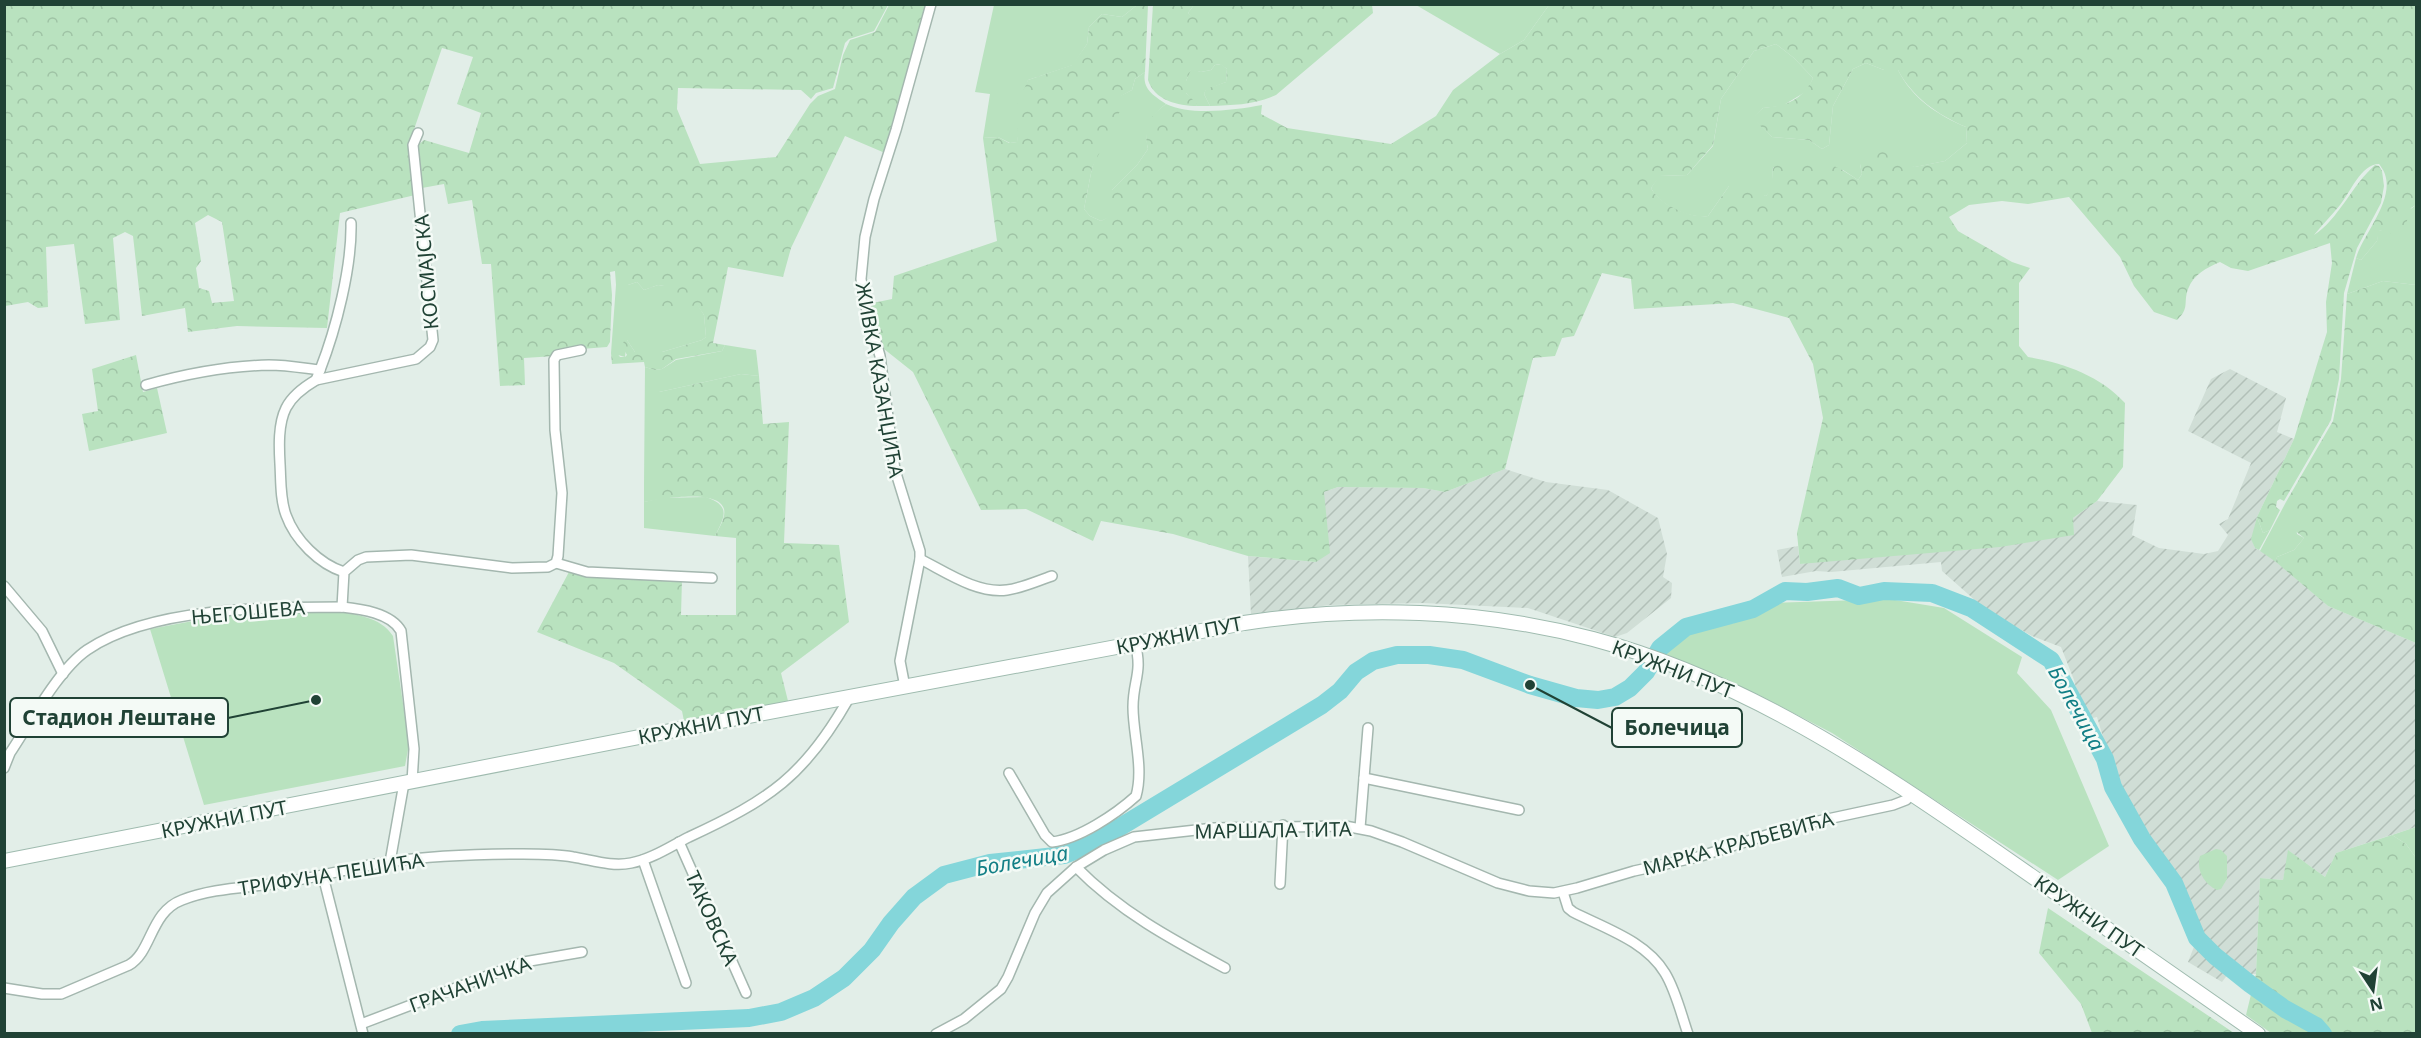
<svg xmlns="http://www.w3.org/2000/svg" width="2421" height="1038" viewBox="0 0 2421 1038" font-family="'Noto Sans',sans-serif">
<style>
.industrial{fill:url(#industrial-furrows)}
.green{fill:#b9e2bf}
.forest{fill:url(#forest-crowns);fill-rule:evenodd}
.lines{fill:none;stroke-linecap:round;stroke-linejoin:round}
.river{stroke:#84d6da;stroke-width:18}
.minor-casing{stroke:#a4b7af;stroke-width:12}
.secondary-casing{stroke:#9fbbaf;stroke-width:16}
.minor{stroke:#fff;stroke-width:9}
.secondary{stroke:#fff;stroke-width:14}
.labels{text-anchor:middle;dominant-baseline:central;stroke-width:5;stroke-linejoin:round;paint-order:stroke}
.street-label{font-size:20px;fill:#204235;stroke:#f4faf6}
.water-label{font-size:21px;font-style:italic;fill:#127f86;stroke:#f4faf6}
.leader{fill:none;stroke:#204235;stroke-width:2}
.callout-dot{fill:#204235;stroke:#f4faf6;stroke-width:2}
.callout{fill:#f4faf6;stroke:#204235;stroke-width:2}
.callout-label{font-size:21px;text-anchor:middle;font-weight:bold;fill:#204235}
</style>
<defs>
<pattern id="industrial-furrows" width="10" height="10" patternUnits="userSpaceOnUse" patternTransform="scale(1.5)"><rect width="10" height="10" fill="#d0ded6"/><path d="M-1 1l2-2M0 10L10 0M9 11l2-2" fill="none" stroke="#b2c0b8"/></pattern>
<pattern id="forest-crowns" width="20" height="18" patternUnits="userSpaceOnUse" patternTransform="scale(1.5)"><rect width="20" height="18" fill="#b9e2bf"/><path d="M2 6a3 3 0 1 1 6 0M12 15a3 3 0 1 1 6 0" fill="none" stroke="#9fc3a5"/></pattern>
</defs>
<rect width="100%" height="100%" fill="#e2eee8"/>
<g class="industrial">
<polygon points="2230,369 2286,398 2277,432 2294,439 2257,517 2252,539 2255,548 2270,556 2328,606 2416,643 2416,827 2336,853 2325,877 2289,851 2283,880 2260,878 2256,974 2228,974 2222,982 2188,962 2197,939 2162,864 2115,777 2097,717 2084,720 2074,680 2061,647 2032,636 1986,610 1942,571 1941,562 1831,572 1816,571 1782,577 1777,550 1798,546 1800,564 2073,518 2097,501 2137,505 2132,535 2159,548 2204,554 2218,551 2228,535 2219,524 2228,519 2251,463 2188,431 2211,379"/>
<polygon points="1505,469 1546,482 1608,490 1658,518 1667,554 1663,577 1672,583 1671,598 1627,633 1615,637 1528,608 1423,603 1330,605 1251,615 1248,556 1315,562 1324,492 1338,487 1423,488 1445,492"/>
</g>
<g class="green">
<polygon points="994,5 1137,5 1122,17 1102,14 1089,27 1087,44 1073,65 1028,80 1017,142 1010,143 998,137 983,138 990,94 975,92"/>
<polygon points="1194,5 1218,5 1210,13 1193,18 1188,13"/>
<polygon points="1416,5 1549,5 1524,40 1500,54"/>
<path d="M1776 44 1794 58 1813 78 1807 91 1782 106 1763 108 1753 118 1772 137 1809 140 1822 149 1829 145 1833 106 1853 69 1866 63 1884 70H1898C1912 98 1937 115 1966 127L1967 143 1945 161 1915 167 1860 164 1862 174 1858 180 1843 170 1773 167 1772 189 1766 196 1729 186 1708 216C1689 219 1659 205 1651 188L1659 176 1687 175 1713 146 1721 99 1754 51Z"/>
<polygon points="1221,64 1227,69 1226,82 1206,90 1204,94 1210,106 1197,106 1186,93 1186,81 1191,69 1201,72 1211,70 1215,65"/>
<path d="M1145 72C1142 89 1153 95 1166 104 1150 116 1144 130 1148 149L1137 165 1112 190V216L1101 221 1090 216 1084 209 1092 168 1120 96 1132 90 1135 79Z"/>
<polygon points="2416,205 2416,285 2383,281 2347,294 2356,258 2361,260 2377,241 2378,231 2382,230"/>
<polygon points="637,282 644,290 658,285 664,286 666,310 697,304 704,315 706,337 702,340 662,352 635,352 627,340 625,357 611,353 616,285 628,285"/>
<polygon points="725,345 756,350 759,376 741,374 659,392 659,484 644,484 645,367 655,370 662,369 676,360 722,351"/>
<path d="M706 497C731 506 725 516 715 536L644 528V502L661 498Z"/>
<polygon points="2286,502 2294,512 2297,534 2304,538 2294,550 2277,557 2276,562 2260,551"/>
<polygon points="2257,517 2263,533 2270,530 2259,550 2255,548 2251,539"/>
<polygon points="1889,599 1944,608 2022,657 2017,673 2051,710 2109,846 2058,880 1832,733 1759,695 1661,652 1695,631 1734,623 1771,603"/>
<path d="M334 610C355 615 380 616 393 636L409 744 405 766 204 805 150 629 225 615Z"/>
<polygon points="2416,827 2416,858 2406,844 2392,835"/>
<path d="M2216 849 2221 850 2227 856V879L2221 889 2217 890C2204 884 2196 870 2200 856Z"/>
</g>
<g class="forest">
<path d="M5 5H888L874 31 849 39 845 43 833 88 816 93 811 99 801 90 678 88 677 109 700 164 776 157 810 104 818 96 835 89 843 55 850 40 875 32 889 5H929L885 153 845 136 791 248 783 277 728 267 713 343 725 345 722 351 676 359 662 369 655 370 645 367 644 362 612 364 611 353H617L620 357H625L627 355 622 346 624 341 627 340 635 352H662L702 340 706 337 704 315 697 305 666 311 654 303 653 297 664 289V286L658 285 644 290 637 282 628 285H616L615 271 610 272 612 295 610 342 607 347 581 349 555 356 524 358 525 385 500 386 491 264H482L472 200 448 204 444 184 422 188 417 146 424 140 469 153 481 113 457 104 473 57 442 48 409 144 415 195 340 213 327 328 237 326 188 332 185 308 142 316 133 236 125 232 113 238 120 320 85 324 74 244 46 247 48 307 38 308 28 302 5 306ZM208 215 222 222 234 301 212 303 209 291 199 288 196 268 201 261 195 223Z"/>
<path d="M1137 5H1148L1145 72 1135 79 1132 90 1121 96 1122 107 1092 168 1084 209 1090 216 1101 221 1112 215V190L1137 165 1148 149C1143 128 1149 116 1166 104 1191 116 1235 110 1262 105L1261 114 1287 128 1391 144 1436 116 1453 90 1500 54 1524 40 1549 5H2416V205L2411 208 2405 227 2389 234 2383 230 2379 231 2377 241 2361 260 2356 258C2364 231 2403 192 2379 164 2361 164 2350 193 2340 205 2332 215 2322 225 2314 235 2338 220 2352 185 2375 165L2379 166 2382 171 2384 186 2381 203 2357 248 2344 293 2339 379 2331 420 2284 501 2280 499 2277 501 2276 507 2280 510 2270 530 2263 533 2257 517 2294 439 2327 332 2326 302 2332 263 2330 243 2248 271 2231 268 2220 262C2206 268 2194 274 2188 289 2183 303 2190 308 2177 320L2154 312 2134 286 2120 257 2069 197 2028 204 2002 201 1969 205 1949 217 1958 231 2012 262 2030 268 2019 283V346L2028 357C2062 362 2101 376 2125 403L2123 467 2097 501 2073 518 2074 535 2000 547 1800 564 1797 533 1823 418 1813 364 1789 318 1733 303 1634 309 1631 279 1602 273 1574 336 1562 338 1555 356 1533 358 1505 469 1445 492 1423 488 1338 487 1324 492 1330 553 1316 562 1248 556 1173 534 1101 521 1093 541 1026 509 981 510 913 372 879 345 868 304 892 299 894 276 997 241 983 138 998 137 1009 143 1017 142 1018 129 1013 115 1028 80 1072 65 1087 44 1089 27 1102 14 1122 17ZM1776 44 1794 58 1813 78C1803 100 1786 106 1763 108L1752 118 1772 137 1809 140 1822 149 1829 145 1833 106 1853 69 1866 63 1884 70H1898C1912 97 1938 115 1966 127L1967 143 1945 161 1914 167 1875 146 1864 152 1860 164 1862 174 1858 180C1826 158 1813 158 1776 159 1770 172 1775 185 1766 196L1757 192 1751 184 1729 186 1708 216C1689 218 1660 205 1651 188L1660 176 1687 175 1713 145 1721 99 1754 51Z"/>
<path d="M1153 5H1194L1188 13 1193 17 1210 12 1218 4 1372 5 1373 13 1276 95C1254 105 1234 105 1210 106L1204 94 1206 89 1226 82 1227 69 1220 64 1215 65 1211 70 1201 72 1191 70 1186 81V93L1196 103 1197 106C1178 106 1154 100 1148 80Z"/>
<polygon points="2383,281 2416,285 2416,643 2328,606 2276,562 2277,557 2294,550 2304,538 2293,529 2294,512 2288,512 2286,502 2333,421 2341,379 2347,294"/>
<polygon points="136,355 143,392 157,388 167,433 89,451 82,414 98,411 92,369"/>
<path d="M741 374 759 376 763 424 789 422 784 543 839 545 849 622 781 673 788 701 684 721 682 711 614 663 537 632 569 572 682 579 681 615H736V538L715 536C719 528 726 518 724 509 718 488 660 499 644 502V484H659V392Z"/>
<polygon points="2392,835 2406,844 2416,858 2416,1033 2271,1033 2246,1015 2256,974 2260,878 2283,880 2288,850 2325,877 2336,853"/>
<polygon points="2048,908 2234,1033 2092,1033 2081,1004 2039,953"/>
</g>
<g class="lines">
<polyline class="river" points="460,1034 482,1030 749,1018 781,1012 814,998 844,978 872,950 891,923 914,897 944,875 990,863 1064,855 1092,844 1322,705 1340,691 1356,672 1373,661 1397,655 1429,655 1463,660 1530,685 1576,698 1598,700 1615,697 1630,688 1646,672 1660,648 1686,627 1753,609 1785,591 1807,592 1838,588 1859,596 1884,591 1932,593 1971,608 2051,660 2105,759 2113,787 2142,839 2174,883 2197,938 2215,956 2250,984 2285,1009 2316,1026 2323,1034"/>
<defs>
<g id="minor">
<path d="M320 370C336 329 352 267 351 223"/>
<path d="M146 385C185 374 228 366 269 365 286 365 303 368 320 370L316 380"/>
<path d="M920 559C946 572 977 594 1007 590 1022 588 1037 581 1052 576"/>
<polyline points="556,563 587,572 712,578"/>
<path d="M344 572C319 564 295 540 286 515 280 499 281 480 280 464 279 447 278 424 286 408 292 396 304 387 316 380L416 359 430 347 433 340 413 145 418 133"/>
<polyline points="4,586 42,631 63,674"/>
<polyline points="342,607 344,572 358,560 366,557 411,555 512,568 548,567 556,563 558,556 562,493 555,430 554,360 557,355 581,350"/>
<polyline points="905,687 900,661 920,559 920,551 895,470 880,356 865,303 861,279 865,237 874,199 896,130 931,4"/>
<path d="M4 768 10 753C30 723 58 670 87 650 150 607 268 607 342 607 361 609 391 613 401 631L414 749 412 782"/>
<path d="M1009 773 1045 835 1052 842C1079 839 1116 814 1136 796 1144 768 1133 735 1133 707 1133 680 1143 673 1135 643"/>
<polyline points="1364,778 1519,810"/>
<polyline points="1360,828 1368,728"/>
<polyline points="679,842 746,993"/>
<polyline points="643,860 686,983"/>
<polyline points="390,862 404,783"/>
<path d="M1076 867C1119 911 1171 939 1225 968"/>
<polyline points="323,876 363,1034"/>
<polyline points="1280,884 1283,825"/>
<path d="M1563 892 1568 908 1573 912C1604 928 1646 941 1665 973 1676 991 1681 1014 1688 1034"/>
<path d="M4 988 42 994H61L129 965C152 952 150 912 182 900 215 887 251 888 285 882 320 877 353 867 388 862 429 856 482 854 523 854 540 854 557 854 573 857 592 860 612 867 631 863 652 859 671 846 689 837 769 800 805 776 849 698"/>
<polyline points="361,1024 524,962 582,952"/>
<polyline points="936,1034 964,1019 1001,989 1008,977 1035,913 1047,893 1076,867 1104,850 1134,837 1214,828 1345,826 1371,831 1402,842 1498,883 1529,891 1554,893 1577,888 1634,871 1698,857 1795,826 1893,805 1906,800 1912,794"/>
</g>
<path id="secondary" d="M4 861 711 723 1244 623C1360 605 1480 609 1593 639 1744 679 1871 765 1997 852 2084 913 2171 974 2258 1034"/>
</defs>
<use href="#minor" class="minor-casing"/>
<use href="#secondary" class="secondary-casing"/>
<use href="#minor" class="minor"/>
<use href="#secondary" class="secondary"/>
</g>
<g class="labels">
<g class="street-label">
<text transform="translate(426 272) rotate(-95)">КОСМАЈСКА</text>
<text transform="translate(880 380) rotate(80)">ЖИВКА КАЗАНЏИЋА</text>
<text transform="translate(248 612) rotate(-5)">ЊЕГОШЕВА</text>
<text transform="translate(1179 635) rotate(-11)">КРУЖНИ ПУТ</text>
<text transform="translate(1673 669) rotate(21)">КРУЖНИ ПУТ</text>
<text transform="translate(701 725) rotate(-11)">КРУЖНИ ПУТ</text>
<text transform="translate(224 819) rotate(-11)">КРУЖНИ ПУТ</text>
<text transform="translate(1273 830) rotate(-1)">МАРШАЛА ТИТА</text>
<text transform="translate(1738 843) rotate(-15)">МАРКА КРАЉЕВИЋА</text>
<text transform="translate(331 874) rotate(-9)">ТРИФУНА ПЕШИЋА</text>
<text transform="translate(2089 916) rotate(35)">КРУЖНИ ПУТ</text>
<text transform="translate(712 918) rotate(66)">ТАКОВСКА</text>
<text transform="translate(470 984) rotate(-20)">ГРАЧАНИЧКА</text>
</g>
<g class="water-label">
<text transform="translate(2077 708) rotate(61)">Болечица</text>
<text transform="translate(1022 860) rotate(-10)">Болечица</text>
</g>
</g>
<path class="leader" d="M316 700L228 718M1530 685L1612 728"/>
<g class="callout-dot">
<circle cx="316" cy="700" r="6"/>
<circle cx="1530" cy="685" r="6"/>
</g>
<g class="callout">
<rect x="10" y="698" width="218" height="39" rx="6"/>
<rect x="1612" y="708" width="130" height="39" rx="6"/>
</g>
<g class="callout-label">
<text x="119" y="725">Стадион Лештане</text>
<text x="1677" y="735">Болечица</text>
</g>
<rect width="2421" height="1038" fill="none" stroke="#204235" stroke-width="12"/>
<g transform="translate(2373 990) rotate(167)" stroke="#f4faf6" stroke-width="4.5" paint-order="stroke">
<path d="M0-4.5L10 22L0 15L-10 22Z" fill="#204235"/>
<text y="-9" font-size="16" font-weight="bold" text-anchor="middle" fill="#204235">N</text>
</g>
</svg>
